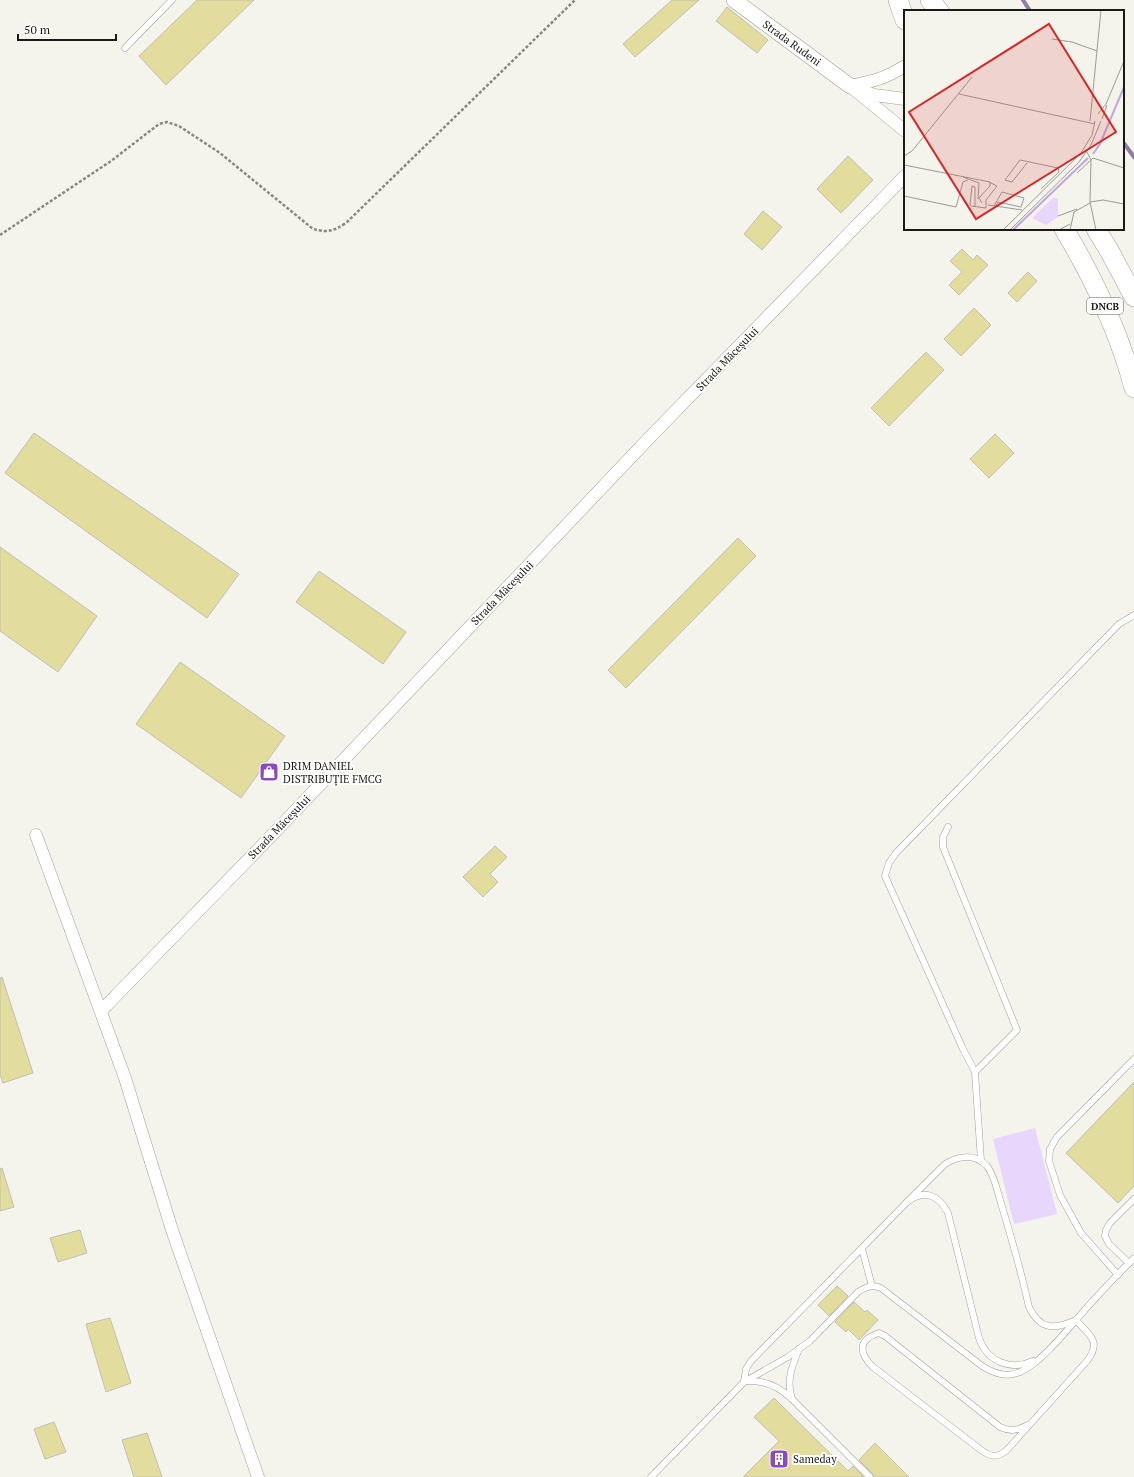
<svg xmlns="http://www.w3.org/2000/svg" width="1134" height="1477" viewBox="0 0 1134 1477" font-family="'PT Serif',serif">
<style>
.green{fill:#e8d6fc}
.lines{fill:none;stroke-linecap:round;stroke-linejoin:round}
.stream{stroke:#8f7ca2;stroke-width:4}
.building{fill:#e3dd9d;stroke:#c0bfb8}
.service-casing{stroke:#a0a099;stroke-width:7}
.minor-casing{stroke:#a0a099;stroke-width:13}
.tertiary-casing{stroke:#a0a099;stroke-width:16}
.primary-casing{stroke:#a0a099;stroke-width:20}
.path{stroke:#888883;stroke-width:2.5;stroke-dasharray:3 2;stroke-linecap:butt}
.service{stroke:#fff;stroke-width:6}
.minor{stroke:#fff;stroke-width:12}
.tertiary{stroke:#fff;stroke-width:15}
.primary{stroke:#fff;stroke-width:19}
.labels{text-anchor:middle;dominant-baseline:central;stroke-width:4;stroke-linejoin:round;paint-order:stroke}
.shield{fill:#fffffe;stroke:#5e5e5c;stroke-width:1}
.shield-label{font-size:10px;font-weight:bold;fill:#191916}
.street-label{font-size:11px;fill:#191916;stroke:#fffffe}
.poi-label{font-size:11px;fill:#191916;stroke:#fffffe;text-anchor:start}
.inset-river{fill:none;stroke:#c1a7de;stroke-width:2}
.inset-road{fill:none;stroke:#9c9c96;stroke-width:1}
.view{fill:#d62828;fill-opacity:0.15;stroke:#d62828;stroke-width:2}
.inset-edge{fill:none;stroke:#191916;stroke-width:2}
</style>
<rect width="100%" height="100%" fill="#f4f3ec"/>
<polygon class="green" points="1035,1128 1057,1214 1014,1224 993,1139"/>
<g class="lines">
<g class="stream">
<polyline points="1023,0 1030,11"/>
<polyline points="1123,142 1134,157"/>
</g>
</g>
<g class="building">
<polygon points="197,0 254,0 166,85 139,56"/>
<polygon points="672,0 699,0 635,57 623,44"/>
<polygon points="727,7 768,40 757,53 716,21"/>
<polygon points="848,156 873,180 841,213 817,189"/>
<polygon points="763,211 782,227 762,250 744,234"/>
<polygon points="962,249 973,260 977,255 988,265 959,295 949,285 962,272 950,261"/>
<polygon points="1028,272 1037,281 1017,302 1008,293"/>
<polygon points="974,308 991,325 961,356 944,339"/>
<polygon points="926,352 944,370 889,426 871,408"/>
<polygon points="34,433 239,574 207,618 5,473"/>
<polygon points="995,434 1014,453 989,478 970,459"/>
<polygon points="738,538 756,556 626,688 608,670"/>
<polygon points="0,547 97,616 58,672 0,631"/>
<polygon points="319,571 406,632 383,664 296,602"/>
<polygon points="180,662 285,736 241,798 136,724"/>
<polygon points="495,846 507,857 490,874 498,882 483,897 463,877"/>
<polygon points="2,977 33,1073 3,1083 0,1075 0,978"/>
<polygon points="1134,1082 1134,1186 1118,1203 1066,1153"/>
<polygon points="2,1168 14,1207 0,1211 0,1169"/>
<polygon points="80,1230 87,1253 58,1262 50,1238"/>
<polygon points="837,1286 848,1296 829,1316 818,1305"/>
<polygon points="854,1302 865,1312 867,1310 878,1320 859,1340 848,1329 846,1332 835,1322"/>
<polygon points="110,1318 131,1383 106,1392 86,1324"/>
<polygon points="774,1398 848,1471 853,1466 864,1477 743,1477 779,1441 754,1417"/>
<polygon points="54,1422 66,1452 45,1459 34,1429"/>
<polygon points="147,1433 162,1477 134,1477 122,1440"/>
<polygon points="875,1443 909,1477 874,1477 873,1474 859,1460"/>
</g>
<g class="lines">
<defs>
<g id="service">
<polyline points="125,48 172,0"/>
<polyline points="948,827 943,837 943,847 1017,1030 975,1072 963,1049 885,876 889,863 896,853 1119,624 1134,615"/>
<polyline points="975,1072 981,1161"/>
<path d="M907 1202 945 1164C958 1156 975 1153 987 1166 994 1175 997 1189 1000 1200 1011 1236 1021 1271 1029 1307 1040 1330 1054 1330 1076 1320 1090 1336 1102 1341 1087 1361L1006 1451C996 1458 991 1457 981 1450L873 1367C859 1353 857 1340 879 1333L885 1336 1000 1427C1011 1432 1018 1430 1028 1425"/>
<polyline points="862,1249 872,1286"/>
<polyline points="1129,1263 1109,1244 1105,1236 1106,1230 1110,1223 1134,1199"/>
<polyline points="1118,1275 1081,1233 1060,1195 1049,1161 1050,1149 1057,1137 1134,1059"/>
<path d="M799 1349C792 1366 786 1381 792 1399L870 1477"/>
<path d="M748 1381C765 1380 778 1386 791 1398"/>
<path d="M744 1382 746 1369 751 1361 907 1202C924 1189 938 1194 948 1213L979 1338C987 1362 1011 1371 1033 1361"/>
<path d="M651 1477 744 1382 788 1357 810 1341 858 1292C866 1287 872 1284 881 1288L982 1366C993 1373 1007 1378 1020 1372 1039 1364 1062 1336 1076 1320 1094 1299 1114 1278 1134 1258"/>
</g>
<g id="minor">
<polyline points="850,86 905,131"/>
<path d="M850 86C874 81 884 79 905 66"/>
<polyline points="859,89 874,95 905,99"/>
<polyline points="36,835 125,1078 172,1230 258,1477"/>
<polyline points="101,1011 274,833 652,435 905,176"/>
</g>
<polyline id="tertiary" points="734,0 850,86"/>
<g id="primary">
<polyline points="898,0 905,20"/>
<polyline points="930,0 939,11"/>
<path d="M1064 229C1094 279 1119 332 1134 388"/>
<polyline points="1096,229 1110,252 1134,297"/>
</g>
</defs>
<use href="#service" class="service-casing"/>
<use href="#minor" class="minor-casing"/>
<use href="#tertiary" class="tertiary-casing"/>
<use href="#primary" class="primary-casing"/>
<path class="path" d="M0 235 111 161 159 124 167 122 179 126 220 153 313 229C329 233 333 231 346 223L575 0"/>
<use href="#service" class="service"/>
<use href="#minor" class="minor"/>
<use href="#tertiary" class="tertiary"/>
<use href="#primary" class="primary"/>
</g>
<defs>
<symbol id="shop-square" viewBox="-11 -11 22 22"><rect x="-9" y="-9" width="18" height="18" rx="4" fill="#8b4bc0" stroke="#fffffe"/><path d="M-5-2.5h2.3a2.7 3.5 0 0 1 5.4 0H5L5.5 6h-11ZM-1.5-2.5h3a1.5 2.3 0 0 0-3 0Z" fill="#fff"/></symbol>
<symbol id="building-square" viewBox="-11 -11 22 22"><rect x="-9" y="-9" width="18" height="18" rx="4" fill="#8b4bc0" stroke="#fffffe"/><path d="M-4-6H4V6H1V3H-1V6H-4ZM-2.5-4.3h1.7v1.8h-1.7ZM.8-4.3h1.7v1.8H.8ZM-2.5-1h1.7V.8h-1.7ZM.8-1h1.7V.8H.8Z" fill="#fff"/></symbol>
</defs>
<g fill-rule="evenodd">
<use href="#shop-square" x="258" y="761" width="22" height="22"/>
<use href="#building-square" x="768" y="1448" width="22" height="22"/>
</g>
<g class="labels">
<rect class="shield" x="1087" y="298" width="36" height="16" rx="3"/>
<g class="shield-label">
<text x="1105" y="306">DNCB</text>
</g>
<g class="street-label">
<text transform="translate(792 43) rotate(36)">Strada Rudeni</text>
<text transform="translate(727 359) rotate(-46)">Strada Măceșului</text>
<text transform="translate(502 593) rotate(-46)">Strada Măceșului</text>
<text transform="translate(279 827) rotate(-46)">Strada Măceșului</text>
</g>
<g class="poi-label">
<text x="283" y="766">DRIM DANIEL<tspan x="283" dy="13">DISTRIBUȚIE FMCG</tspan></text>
<text x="793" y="1459">Sameday</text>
</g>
</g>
<g transform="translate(904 10)">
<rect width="220" height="220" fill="#f4f3ec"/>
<path d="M149 188H154V207L142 215 128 208Z" fill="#e8d6fc"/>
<path class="inset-river" d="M189 144 196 134 220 77M109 220 184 148"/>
<path class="inset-road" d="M148 29 168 32 193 41M55 84 191 114M194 104 202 94 220 51M198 109 203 95M186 111 197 0M183 142 187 150 186 192 192 220M0 146 8 141 68 67M123 153 108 172 101 170 116 150 154 158 155 162 137 179M0 155 86 172V176L75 188 78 193M173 163 189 148 220 158M59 167 75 173 74 189M0 186 52 197 59 172 64 170M186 192 199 190 220 194M84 195 118 200M71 196V177L68 176 66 195 67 196 82 198V190L93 176 85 172M90 196 98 182 120 188 117 197 94 192 92 196M154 206 173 199M99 220 177 143 188 125 191 111M106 220 175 152 187 135 197 111M155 220 166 214M166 220 170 202 186 193"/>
<path class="view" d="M145 14 212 122 72 209 5 102Z"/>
<rect width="220" height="220" class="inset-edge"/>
</g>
<path d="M18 34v6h98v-6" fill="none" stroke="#191916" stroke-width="2"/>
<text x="24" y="34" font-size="12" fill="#191916" stroke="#fffffe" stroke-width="3" paint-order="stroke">50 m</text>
</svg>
